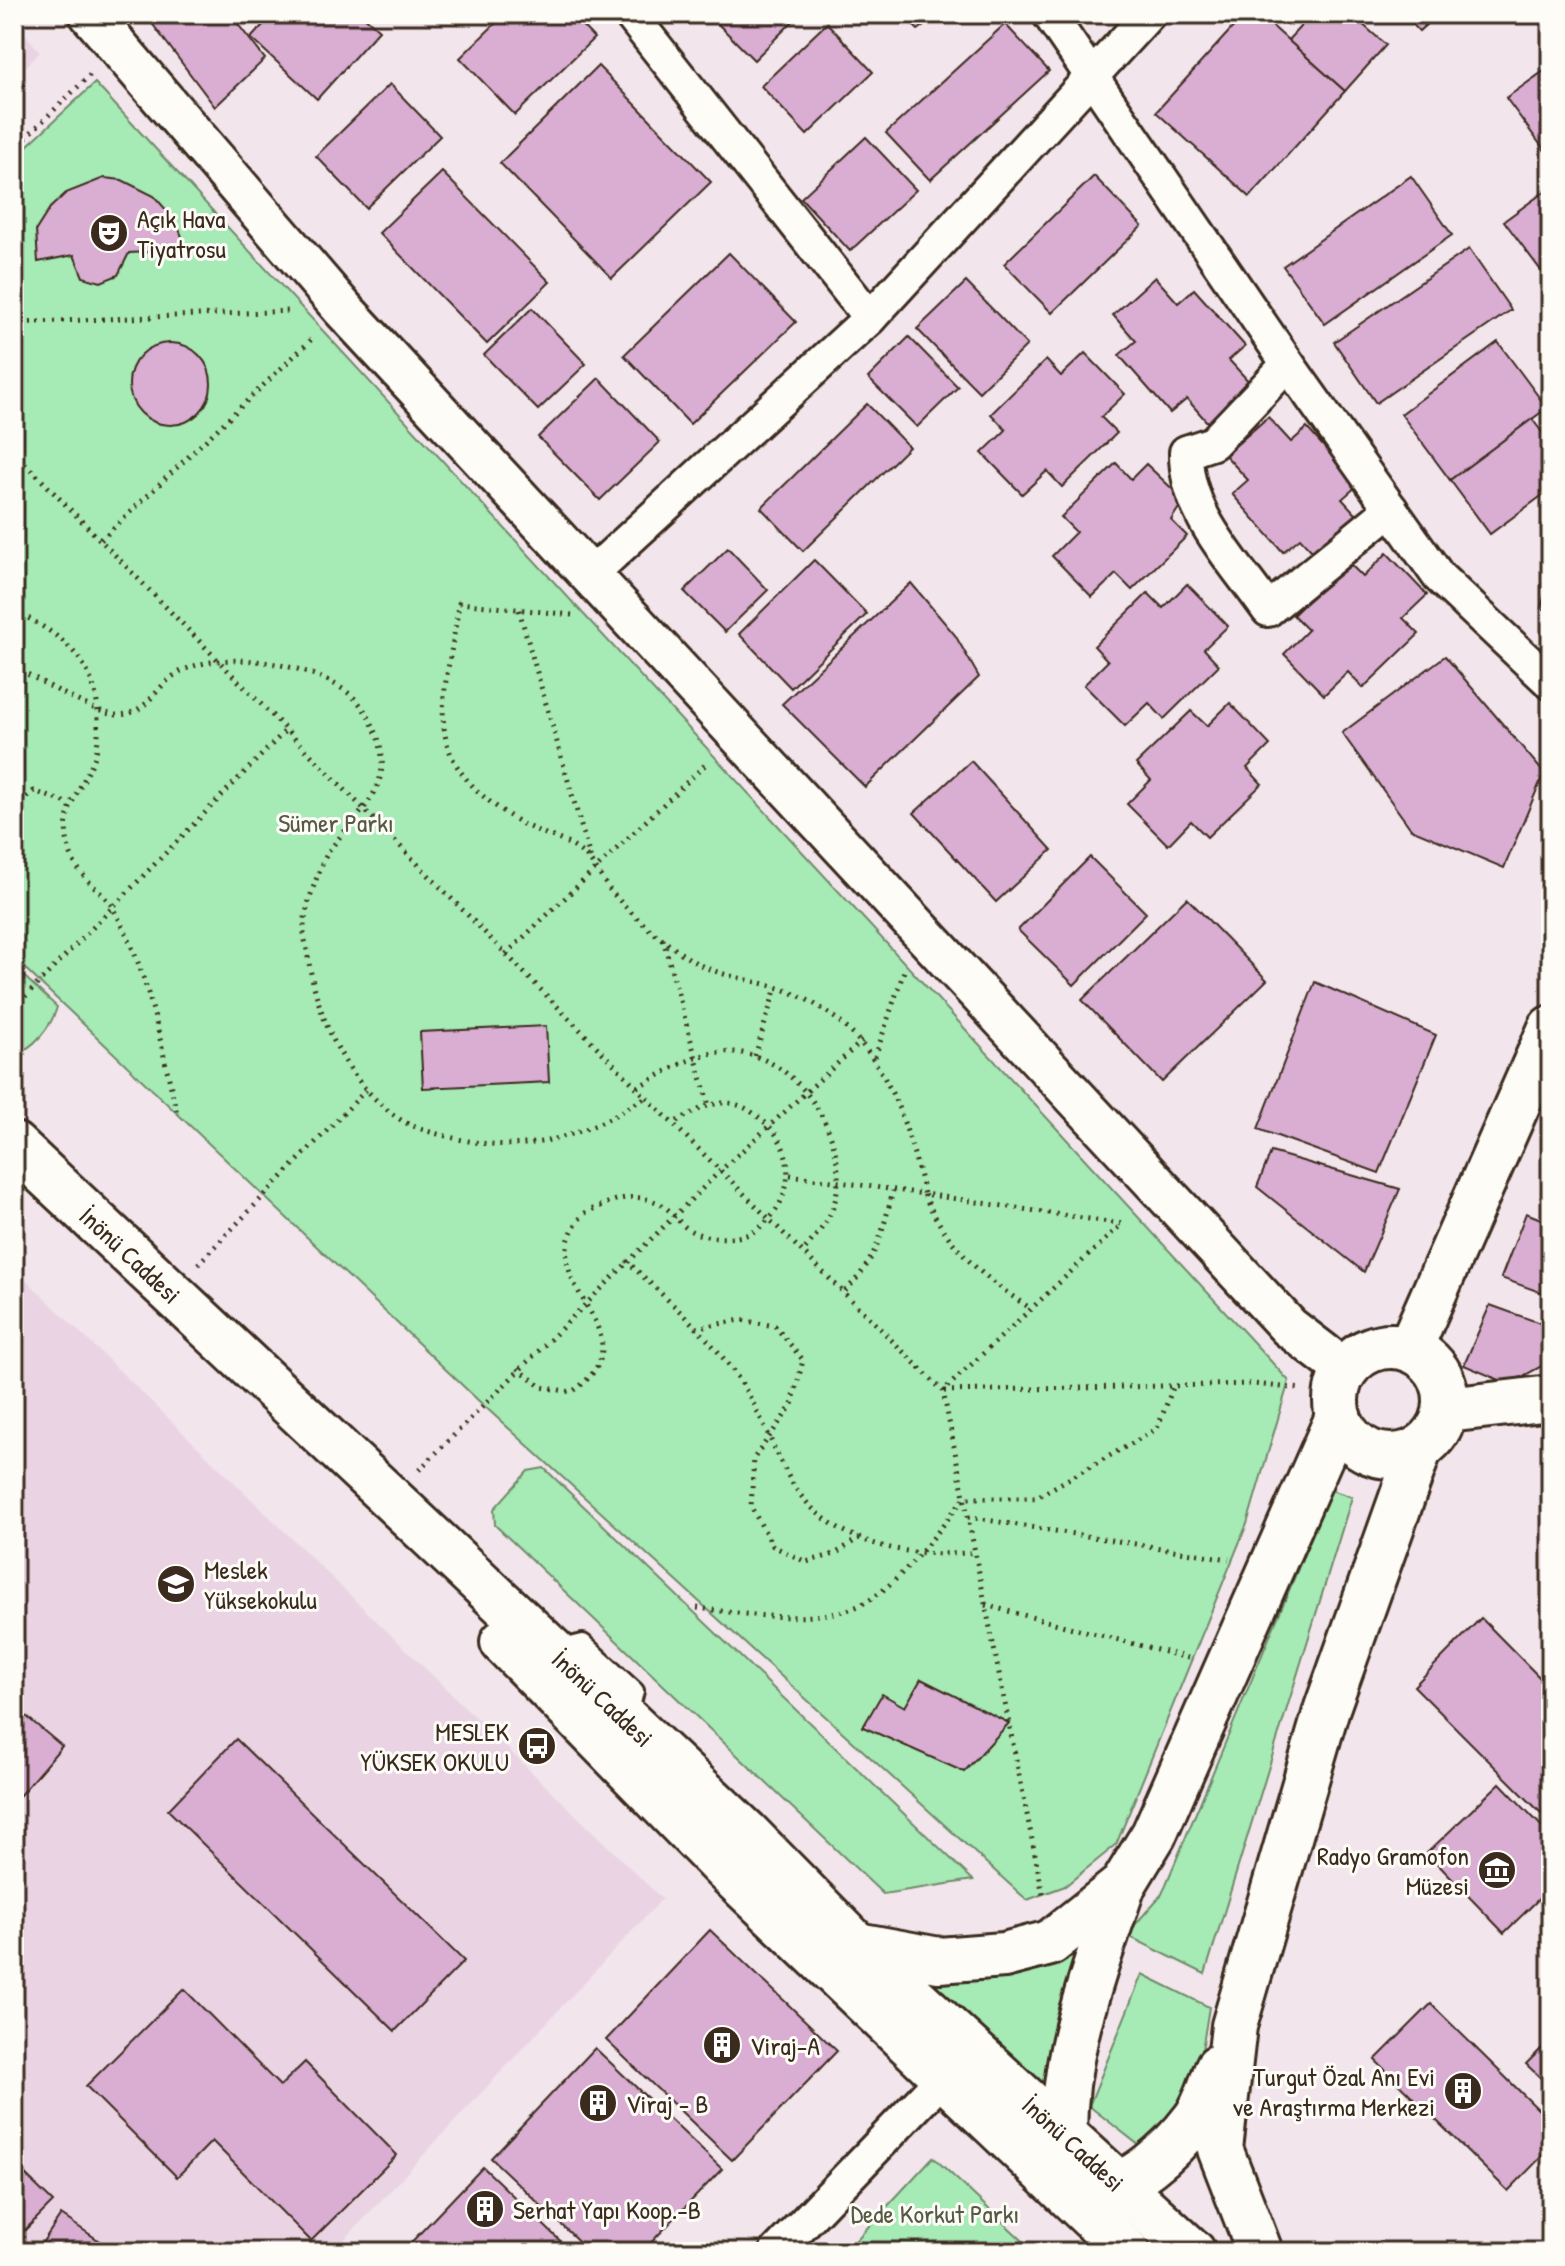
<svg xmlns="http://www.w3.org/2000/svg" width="1565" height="2266" viewBox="0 0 1565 2266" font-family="'Patrick Hand',sans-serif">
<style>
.built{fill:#ead4e4}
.green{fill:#a6eab5;stroke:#708a6a;stroke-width:2}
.building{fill:#d9aed2;stroke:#3b2a1e;stroke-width:2}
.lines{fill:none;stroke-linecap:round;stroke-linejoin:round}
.service-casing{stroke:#3b2a1e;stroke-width:22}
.minor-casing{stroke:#3b2a1e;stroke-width:38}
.tertiary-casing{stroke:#3b2a1e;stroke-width:46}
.secondary-casing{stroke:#3b2a1e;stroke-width:50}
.path{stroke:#3b2a1e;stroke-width:5;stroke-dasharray:2 6;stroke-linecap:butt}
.service{stroke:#fdfcf7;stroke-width:16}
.minor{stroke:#fdfcf7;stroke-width:32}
.tertiary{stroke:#fdfcf7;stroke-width:40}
.secondary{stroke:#fdfcf7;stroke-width:44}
.labels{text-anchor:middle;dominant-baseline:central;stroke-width:6;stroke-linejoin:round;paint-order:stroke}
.poi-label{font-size:26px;fill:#3b2a1e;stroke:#fdfcf7;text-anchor:start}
.park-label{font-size:26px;fill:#565a44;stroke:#fdfcf7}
.street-label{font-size:26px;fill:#3b2a1e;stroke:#fdfcf7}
</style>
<rect width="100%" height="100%" fill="#f2e5ec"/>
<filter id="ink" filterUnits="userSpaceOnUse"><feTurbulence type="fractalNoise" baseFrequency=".0125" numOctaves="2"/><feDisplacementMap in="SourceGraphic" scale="16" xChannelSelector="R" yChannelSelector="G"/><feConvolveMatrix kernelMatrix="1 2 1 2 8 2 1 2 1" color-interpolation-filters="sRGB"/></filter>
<g filter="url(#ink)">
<g class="built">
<polygon points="14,20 40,52 14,79"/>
<polygon points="14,1268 662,1899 333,2252 14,2252"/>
</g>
<g class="green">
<polygon points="95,83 1289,1381 1247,1524 1116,1845 1065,1886 1027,1900 482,1404 14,958 14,158"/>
<path d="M14 967 57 1007C52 1025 33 1051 14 1053Z"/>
<polygon points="544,1468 973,1880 883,1894 495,1525 494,1509 528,1471"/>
<polygon points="1331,1490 1352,1497 1205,1974 1126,1935 1162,1894"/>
<polygon points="1082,1956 1049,2096 922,1981"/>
<polygon points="1142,1974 1209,2007 1200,2063 1171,2128 1140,2146 1089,2106"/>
<polygon points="933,2157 1035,2252 845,2252"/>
</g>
<g class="building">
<polygon points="145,14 230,14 265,59 215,107"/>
<polygon points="273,14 361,14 379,30 317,99 251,38"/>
<polygon points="505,14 571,14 594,38 515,115 460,58"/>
<polygon points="708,14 800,14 754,60"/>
<polygon points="902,14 941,14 918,30"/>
<polygon points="1245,14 1259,14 1345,91 1250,197 1156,112"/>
<polygon points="1312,14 1351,14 1386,45 1345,91 1288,40"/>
<polygon points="1403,14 1438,14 1419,31"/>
<polygon points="827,23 873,72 807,135 761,86"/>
<polygon points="1005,24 1049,71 930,180 886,133"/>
<polygon points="598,66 711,182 612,278 500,163"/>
<polygon points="1551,66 1551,159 1506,98"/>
<polygon points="390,84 440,136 366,208 316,156"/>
<polygon points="866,137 916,190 850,251 801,198"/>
<polygon points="442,172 550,282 487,344 379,233"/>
<polygon points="1094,176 1142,226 1052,313 1004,264"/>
<polygon points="1411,176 1452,235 1325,324 1283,266"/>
<polygon points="104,178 122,180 154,196 176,221 187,250 129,253 118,275 101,282 83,277 74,255 38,262 36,230 50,208 66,193"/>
<polygon points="1551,187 1551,284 1504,221"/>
<polygon points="1469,249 1511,310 1376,403 1334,342"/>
<polygon points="729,253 796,322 690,424 624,355"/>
<polygon points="1155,277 1178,303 1194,289 1245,346 1229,360 1252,385 1208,423 1187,399 1170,413 1119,355 1136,341 1113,315"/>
<polygon points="966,282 1027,345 979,392 917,329"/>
<polygon points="532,308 586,364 538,410 484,355"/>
<polygon points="909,337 958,387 917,427 868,378"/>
<polygon points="1498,342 1547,408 1450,480 1401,414"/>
<circle cx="170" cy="384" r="41"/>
<polygon points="1085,353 1125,394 1101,417 1117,433 1062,487 1047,471 1022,494 982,453 1006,430 991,414 1046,360 1061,376"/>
<polygon points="599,378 660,442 600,500 538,437"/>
<polygon points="867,404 909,447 803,551 761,508"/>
<polygon points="1268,417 1291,442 1307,428 1358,485 1342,499 1365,524 1322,562 1300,538 1283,552 1232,494 1248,480 1225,455"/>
<polygon points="1532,419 1551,444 1551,489 1490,534 1450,480"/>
<polygon points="1116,463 1131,479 1146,464 1184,500 1171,520 1187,536 1132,590 1116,574 1092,597 1052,556 1076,532 1061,517"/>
<polygon points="728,548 768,590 725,632 684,591"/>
<polygon points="1387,553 1427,595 1403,618 1419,634 1363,688 1348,672 1324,695 1284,654 1308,630 1293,615 1348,562 1363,577"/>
<polygon points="814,560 867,614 791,688 739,634"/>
<polygon points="1551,572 1551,611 1541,608"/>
<polygon points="911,583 955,635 979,677 865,787 782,704"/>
<polygon points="1187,584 1228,626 1204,649 1219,665 1164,719 1149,703 1125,726 1084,685 1108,661 1094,646 1148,593 1163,608"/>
<polygon points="1445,656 1544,773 1504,868 1411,829 1342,733"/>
<polygon points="1230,703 1270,745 1247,768 1262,784 1207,837 1191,821 1168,845 1127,804 1151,780 1136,764 1191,711 1207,726"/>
<polygon points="971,761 1052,850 996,902 914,813"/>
<polygon points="1090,857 1146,913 1074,985 1018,930"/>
<polygon points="1187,898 1267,980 1162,1082 1082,1000"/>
<polygon points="1315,982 1436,1035 1379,1173 1258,1129"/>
<polygon points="546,1026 549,1082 423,1088 420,1032"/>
<polygon points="1271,1152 1400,1189 1364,1272 1257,1187"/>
<polygon points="1526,1213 1551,1223 1551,1296 1501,1278"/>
<polygon points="1490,1305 1551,1327 1551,1361 1509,1384 1464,1365"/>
<polygon points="1481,1618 1551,1689 1551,1823 1414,1686"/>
<polygon points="921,1679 1009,1723 964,1772 863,1727 882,1694 905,1707"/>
<polygon points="14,1706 62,1746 14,1802"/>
<polygon points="236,1739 464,1961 395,2031 168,1810"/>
<polygon points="1500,1783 1551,1836 1551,1887 1504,1933 1427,1853"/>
<polygon points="1551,1913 1551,1933 1541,1923"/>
<polygon points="710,1930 837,2051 732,2160 606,2040"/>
<polygon points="184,1989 280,2086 305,2062 397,2155 311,2241 212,2141 177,2177 86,2086"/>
<polygon points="1431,2004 1551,2122 1551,2147 1508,2191 1375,2060"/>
<polygon points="1551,2039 1551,2088 1526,2064"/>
<polygon points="595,2048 722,2169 642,2252 590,2252 491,2158"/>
<polygon points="14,2164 53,2202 14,2241"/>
<polygon points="483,2167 572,2252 402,2252"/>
<polygon points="61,2215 116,2252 36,2252"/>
</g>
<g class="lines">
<defs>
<polyline id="service" points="559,1649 583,1643 635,1691 629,1716"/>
<g id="minor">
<polyline points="630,14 870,318 1149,14"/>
<polyline points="1049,14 1288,364 1439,577 1551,683"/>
<path d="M1288 364 1213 443 1186 452C1185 513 1234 561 1268 610L1391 509"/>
<polyline points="589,576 870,318"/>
<polyline points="776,2252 943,2078"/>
</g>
<polyline id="tertiary" points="90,14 343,309 1289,1327 1345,1370"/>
<g id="secondary">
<path id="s1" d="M14 1145 746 1832 857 1945 1193 2252"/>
<circle cx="1391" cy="1401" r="55"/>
<polyline points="1410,1348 1551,1028"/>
<polyline points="1447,1410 1551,1398"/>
<polyline points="503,1642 727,1871 1128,2252"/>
<polyline points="857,1945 939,1960 1004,1955 1050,1943 1123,1885 1154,1834 1338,1417"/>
<path d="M1065 2154C1058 2060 1094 1972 1123 1885"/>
<path d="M1091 2193C1131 2187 1171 2151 1195 2119 1206 2104 1211 2084 1218 2067"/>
<polyline points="1260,2252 1220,2149 1234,2026 1327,1708 1419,1450"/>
</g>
</defs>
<use href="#service" class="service-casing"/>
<use href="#minor" class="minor-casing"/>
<use href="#tertiary" class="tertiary-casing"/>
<use href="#secondary" class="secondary-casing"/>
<g class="path">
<polyline points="14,149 91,74"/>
<polyline points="14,323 290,311"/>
<polyline points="14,452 646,1097 943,1391 1043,1895"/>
<polyline points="101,540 314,337"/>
<polyline points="519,610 592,864"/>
<path d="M14 611C62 634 98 662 98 719 98 732 99 749 93 761 78 796 58 811 70 852 78 878 101 888 114 910 149 971 161 1046 177 1114"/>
<path d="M572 615 459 603C446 702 412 755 516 820 536 833 562 837 581 852 593 860 601 879 610 890 633 917 663 942 693 961 721 978 755 979 785 990 876 1024 904 1107 924 1194L1122 1224 943 1391"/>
<path d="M14 667C35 677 98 716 118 715 148 714 154 688 175 675 217 646 314 663 352 696 369 711 384 743 382 766 379 809 333 832 320 869 314 885 305 909 304 927 303 936 307 947 308 957 318 1020 346 1083 401 1120 415 1129 441 1135 458 1139 533 1155 583 1136 646 1097"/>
<polyline points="14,807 34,791 69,804"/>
<polyline points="663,939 709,1106"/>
<polyline points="506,954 708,762"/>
<polyline points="14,1008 286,730"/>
<path d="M862 1041 720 1171 628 1262C664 1297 705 1332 734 1372 758 1405 771 1445 791 1481 827 1543 909 1560 975 1552"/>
<polyline points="755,1056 776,987"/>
<polyline points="875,1057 904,971"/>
<path d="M637 1087C663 1074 692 1054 722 1052 796 1046 858 1144 832 1210 826 1225 814 1238 804 1250"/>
<path d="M790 1175 924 1194C946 1246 983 1278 1030 1308"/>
<polyline points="198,1264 367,1089"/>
<path d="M845 1291C877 1260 882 1233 893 1191"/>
<polyline points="696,1328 741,1320 775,1326 803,1360 792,1405 754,1458 751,1507 773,1546 806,1562 835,1554 859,1538"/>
<path d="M518 1368 541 1387 572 1392C659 1331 523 1286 582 1216 586 1211 596 1208 603 1205 623 1195 648 1194 666 1208 674 1214 680 1224 688 1229 702 1239 738 1241 753 1232 795 1206 800 1150 762 1120 750 1110 740 1103 724 1103 706 1103 688 1116 673 1123"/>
<polyline points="944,1391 1253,1384 1302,1389"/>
<polyline points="419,1470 628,1262"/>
<polyline points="968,1517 1229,1559"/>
<polyline points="985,1605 1188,1658"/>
<path d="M697 1608C746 1614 801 1624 850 1609 893 1596 937 1532 964 1498H1035L1157 1429 1174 1385"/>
</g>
<use href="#service" class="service"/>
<use href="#minor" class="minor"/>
<use href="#tertiary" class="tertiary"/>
<use href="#secondary" class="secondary"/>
</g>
</g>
<defs>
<symbol id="theatre-disc" viewBox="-11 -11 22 22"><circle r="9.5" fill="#3b2a1e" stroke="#fdfcf7"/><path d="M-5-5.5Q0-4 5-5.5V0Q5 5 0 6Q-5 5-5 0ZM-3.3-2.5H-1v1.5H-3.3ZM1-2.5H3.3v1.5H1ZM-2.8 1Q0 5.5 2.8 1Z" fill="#fff"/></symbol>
<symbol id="university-disc" viewBox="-11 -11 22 22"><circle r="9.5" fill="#3b2a1e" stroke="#fdfcf7"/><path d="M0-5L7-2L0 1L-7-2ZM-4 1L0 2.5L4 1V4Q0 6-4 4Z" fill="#fff"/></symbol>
<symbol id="bus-disc" viewBox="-11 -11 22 22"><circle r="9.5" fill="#3b2a1e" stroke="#fdfcf7"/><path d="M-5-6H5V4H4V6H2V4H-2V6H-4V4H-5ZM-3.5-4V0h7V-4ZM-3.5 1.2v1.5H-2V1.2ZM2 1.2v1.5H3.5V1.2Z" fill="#fff"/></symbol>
<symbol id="museum-disc" viewBox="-11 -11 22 22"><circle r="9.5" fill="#3b2a1e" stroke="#fdfcf7"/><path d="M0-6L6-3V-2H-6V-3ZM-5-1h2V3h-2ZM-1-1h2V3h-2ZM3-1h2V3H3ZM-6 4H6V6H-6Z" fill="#fff"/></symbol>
<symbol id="building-disc" viewBox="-11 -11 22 22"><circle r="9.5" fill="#3b2a1e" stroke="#fdfcf7"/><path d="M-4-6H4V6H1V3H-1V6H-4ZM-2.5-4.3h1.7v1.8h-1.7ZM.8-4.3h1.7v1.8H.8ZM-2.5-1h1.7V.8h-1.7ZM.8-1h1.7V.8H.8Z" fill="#fff"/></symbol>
</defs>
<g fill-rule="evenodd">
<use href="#theatre-disc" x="87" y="211" width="44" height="44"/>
<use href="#university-disc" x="154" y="1562" width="44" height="44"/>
<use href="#bus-disc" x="515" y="1724" width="44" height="44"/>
<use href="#museum-disc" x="1475" y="1848" width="44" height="44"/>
<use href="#building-disc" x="700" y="2023" width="44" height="44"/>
<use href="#building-disc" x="1441" y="2069" width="44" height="44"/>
<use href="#building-disc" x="576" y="2081" width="44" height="44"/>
<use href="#building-disc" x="463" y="2187" width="44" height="44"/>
</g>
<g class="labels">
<g class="poi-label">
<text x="137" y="218">Açık Hava<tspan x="137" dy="30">Tiyatrosu</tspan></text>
<text x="204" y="1569">Meslek<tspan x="204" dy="30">Yüksekokulu</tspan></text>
<text x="509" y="1731" text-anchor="end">MESLEK<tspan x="509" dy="30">YÜKSEK OKULU</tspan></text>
<text x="1469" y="1855" text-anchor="end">Radyo Gramofon<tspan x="1469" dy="30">Müzesi</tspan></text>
<text x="750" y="2045">Viraj-A</text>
<text x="1435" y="2076" text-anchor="end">Turgut Özal Anı Evi<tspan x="1435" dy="30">ve Araştırma Merkezi</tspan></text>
<text x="626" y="2103">Viraj - B</text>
<text x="513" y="2209">Serhat Yapı Koop.-B</text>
</g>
<g class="park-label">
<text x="336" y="822">Sümer Parkı</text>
<text x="935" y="2213">Dede Korkut Parkı</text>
</g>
<g class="street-label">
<text stroke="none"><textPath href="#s1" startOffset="160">İnönü Caddesi</textPath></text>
<text stroke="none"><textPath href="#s1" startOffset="808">İnönü Caddesi</textPath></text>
<text stroke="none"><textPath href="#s1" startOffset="1456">İnönü Caddesi</textPath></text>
</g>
</g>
<rect width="1565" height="2266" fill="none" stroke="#fdfcf7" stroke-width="48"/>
<rect x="24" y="24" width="1517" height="2218" fill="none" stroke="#3b2a1e" stroke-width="3" filter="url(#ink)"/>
</svg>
